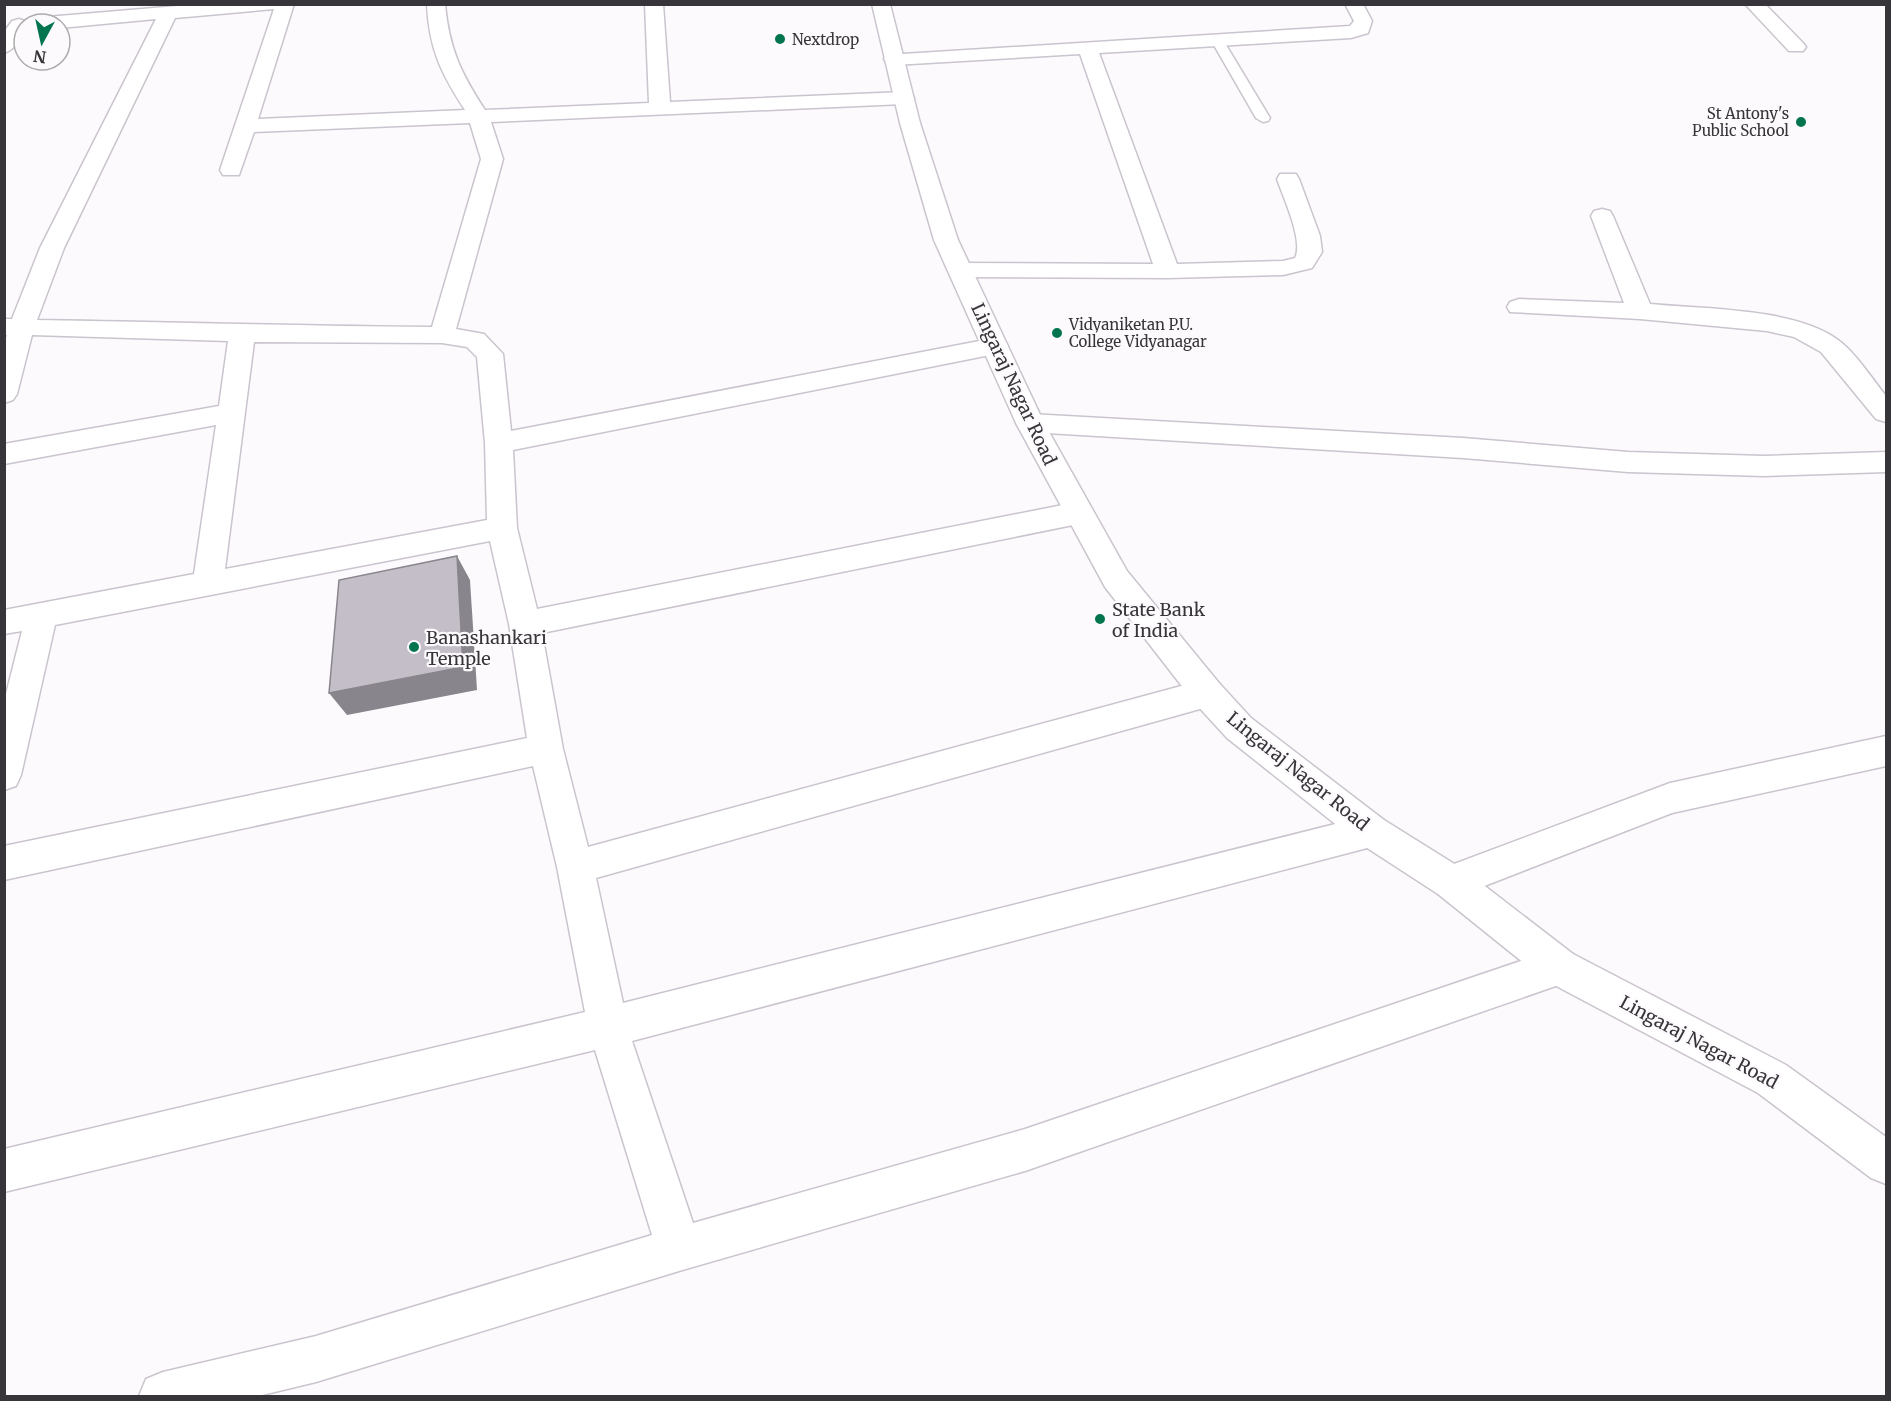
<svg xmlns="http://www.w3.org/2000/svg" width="1891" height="1401" viewBox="0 0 1891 1401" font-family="Merriweather,serif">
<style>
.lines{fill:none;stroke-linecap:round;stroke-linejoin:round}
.lane-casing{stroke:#cac4ce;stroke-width:3}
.street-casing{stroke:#cac4ce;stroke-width:3}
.secondary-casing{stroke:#cac4ce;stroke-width:3}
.lane{fill:#fff;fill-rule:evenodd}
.street{fill:#fff;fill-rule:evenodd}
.secondary{fill:#fff;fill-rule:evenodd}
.shaded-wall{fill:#89858c}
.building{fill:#c4bec8;stroke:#89858c;stroke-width:1.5}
.poi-dot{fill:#02754f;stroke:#fdfafe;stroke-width:2}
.labels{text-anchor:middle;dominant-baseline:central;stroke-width:4.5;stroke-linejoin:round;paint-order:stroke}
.far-poi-label{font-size:15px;fill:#373539;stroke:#fdfafe;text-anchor:start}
.street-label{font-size:18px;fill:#373539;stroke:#fdfafe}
.poi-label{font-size:18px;fill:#373539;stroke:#fdfafe;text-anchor:start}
</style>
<rect width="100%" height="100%" fill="#fdfafe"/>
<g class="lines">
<defs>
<polygon id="lane" points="1217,36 1223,40 1270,118 1268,121 1263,122 1256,118 1211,40"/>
<g id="street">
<path d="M201 4H294L258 119 465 110C441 73 429 49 427 4H445C449 49 461 73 485 110L649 103 645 4H663L670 102 904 92 911 94 914 98 911 102 904 104 491 122 503 159 456 329 484 334 503 354 511 431 995 338 1004 340 1008 346 1004 352 995 354 513 450 517 528 537 609 1078 502 1088 505 1093 513 1088 521 1078 524 542 633 563 749 588 847 1207 679 1219 683 1223 693 1219 703 1207 707 596 878 623 1003 1371 815 1384 820 1389 831 1384 842 1371 847 632 1041 693 1223 1025 1129 1559 948 1573 954 1578 967 1573 980 1025 1171 679 1271 316 1382 258 1396H139L146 1379 163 1372 316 1336 652 1235 595 1050 4 1192V1149L585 1012 557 867 533 766 4 880V846L527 738 509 624 490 541 55 625 21 775 16 786 4 790V702L22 631 4 634V610L194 574 216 425 4 464V444L219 406 228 341 32 335 17 394 13 400 4 403V345L7 335H4V319H12L40 248 156 19 60 28V24H24C24 35 15 50 4 53V32L12 21 19 19 27 22 35 18ZM274 9 220 170 223 175H239L254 132 470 123 481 159 432 327C300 326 169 322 37 320L64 248 175 18ZM254 342 442 343 467 347 477 357 485 443 487 520 225 569Z"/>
<path d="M1345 4H1363L1372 21 1368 33 1351 38 1099 53 1177 264 1283 261 1295 258C1304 241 1283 197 1277 179L1280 174H1296L1299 179 1320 236 1322 252 1312 268 1283 275 1168 278 960 277 952 275 948 270 952 265 960 263 1153 264 1080 54 894 65 887 63 884 59 887 55 1350 26 1354 21Z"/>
<polygon points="1745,4 1765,4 1803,43 1806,47 1803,51 1789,51"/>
<path d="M1602 209 1610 211 1613 216 1650 304C1702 309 1796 308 1838 340 1855 352 1873 380 1886 396V422L1876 419 1821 352 1794 337 1767 331 1640 319 1510 312 1507 307 1510 302 1519 299 1624 303 1591 216 1594 211Z"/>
<polygon points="1030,414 1463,438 1628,452 1764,456 1886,452 1886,472 1764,476 1628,472 1463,458 1030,432 1020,430 1016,423 1020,416"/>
<polygon points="1886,736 1886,766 1672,813 1451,899 1438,894 1433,882 1438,870 1670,783"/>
</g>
<polygon id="secondary" points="872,4 890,4 920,123 958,240 1044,423 1127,571 1219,683 1251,718 1384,820 1464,870 1573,954 1786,1065 1886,1137 1886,1184 1871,1178 1758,1093 1545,980 1438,894 1358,842 1227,738 1195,703 1105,587 1016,423 934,240 900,123"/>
</defs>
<use href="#lane" class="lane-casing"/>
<use href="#street" class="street-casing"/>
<use href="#secondary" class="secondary-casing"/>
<use href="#lane" class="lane"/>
<use href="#street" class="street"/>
<use href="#secondary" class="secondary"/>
</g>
<polygon class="shaded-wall" points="457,556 470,580 477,690 347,715 329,693"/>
<polygon class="building" points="457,556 463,667 329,693 339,580"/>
<g class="poi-dot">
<circle cx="780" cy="39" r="6"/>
<circle cx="1801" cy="122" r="6"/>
<circle cx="1057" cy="333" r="6"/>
<circle cx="1100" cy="619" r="6"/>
<circle cx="414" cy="647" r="6"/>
</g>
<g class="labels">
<g class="far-poi-label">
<text x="792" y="39">Nextdrop</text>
<text x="1789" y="113" text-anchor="end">St Antony's<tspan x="1789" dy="17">Public School</tspan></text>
<text x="1069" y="324">Vidyaniketan P.U.<tspan x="1069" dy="17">College Vidyanagar</tspan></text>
</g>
<g class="street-label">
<text transform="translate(1014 384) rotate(65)">Lingaraj Nagar Road</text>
<text transform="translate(1298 771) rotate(39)">Lingaraj Nagar Road</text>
<text transform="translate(1699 1042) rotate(28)">Lingaraj Nagar Road</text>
</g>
<g class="poi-label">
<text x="1112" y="609">State Bank<tspan x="1112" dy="21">of India</tspan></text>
<text x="426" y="637">Banashankari<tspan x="426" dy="21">Temple</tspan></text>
</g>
</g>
<rect width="1891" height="1401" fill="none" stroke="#373539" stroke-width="12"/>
<g transform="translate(42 42) rotate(188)"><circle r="28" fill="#fdfafe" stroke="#aeabaf" stroke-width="1.5"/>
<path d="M0-4.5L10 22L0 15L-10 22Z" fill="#02754f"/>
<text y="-9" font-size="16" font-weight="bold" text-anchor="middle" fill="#373539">N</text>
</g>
</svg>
